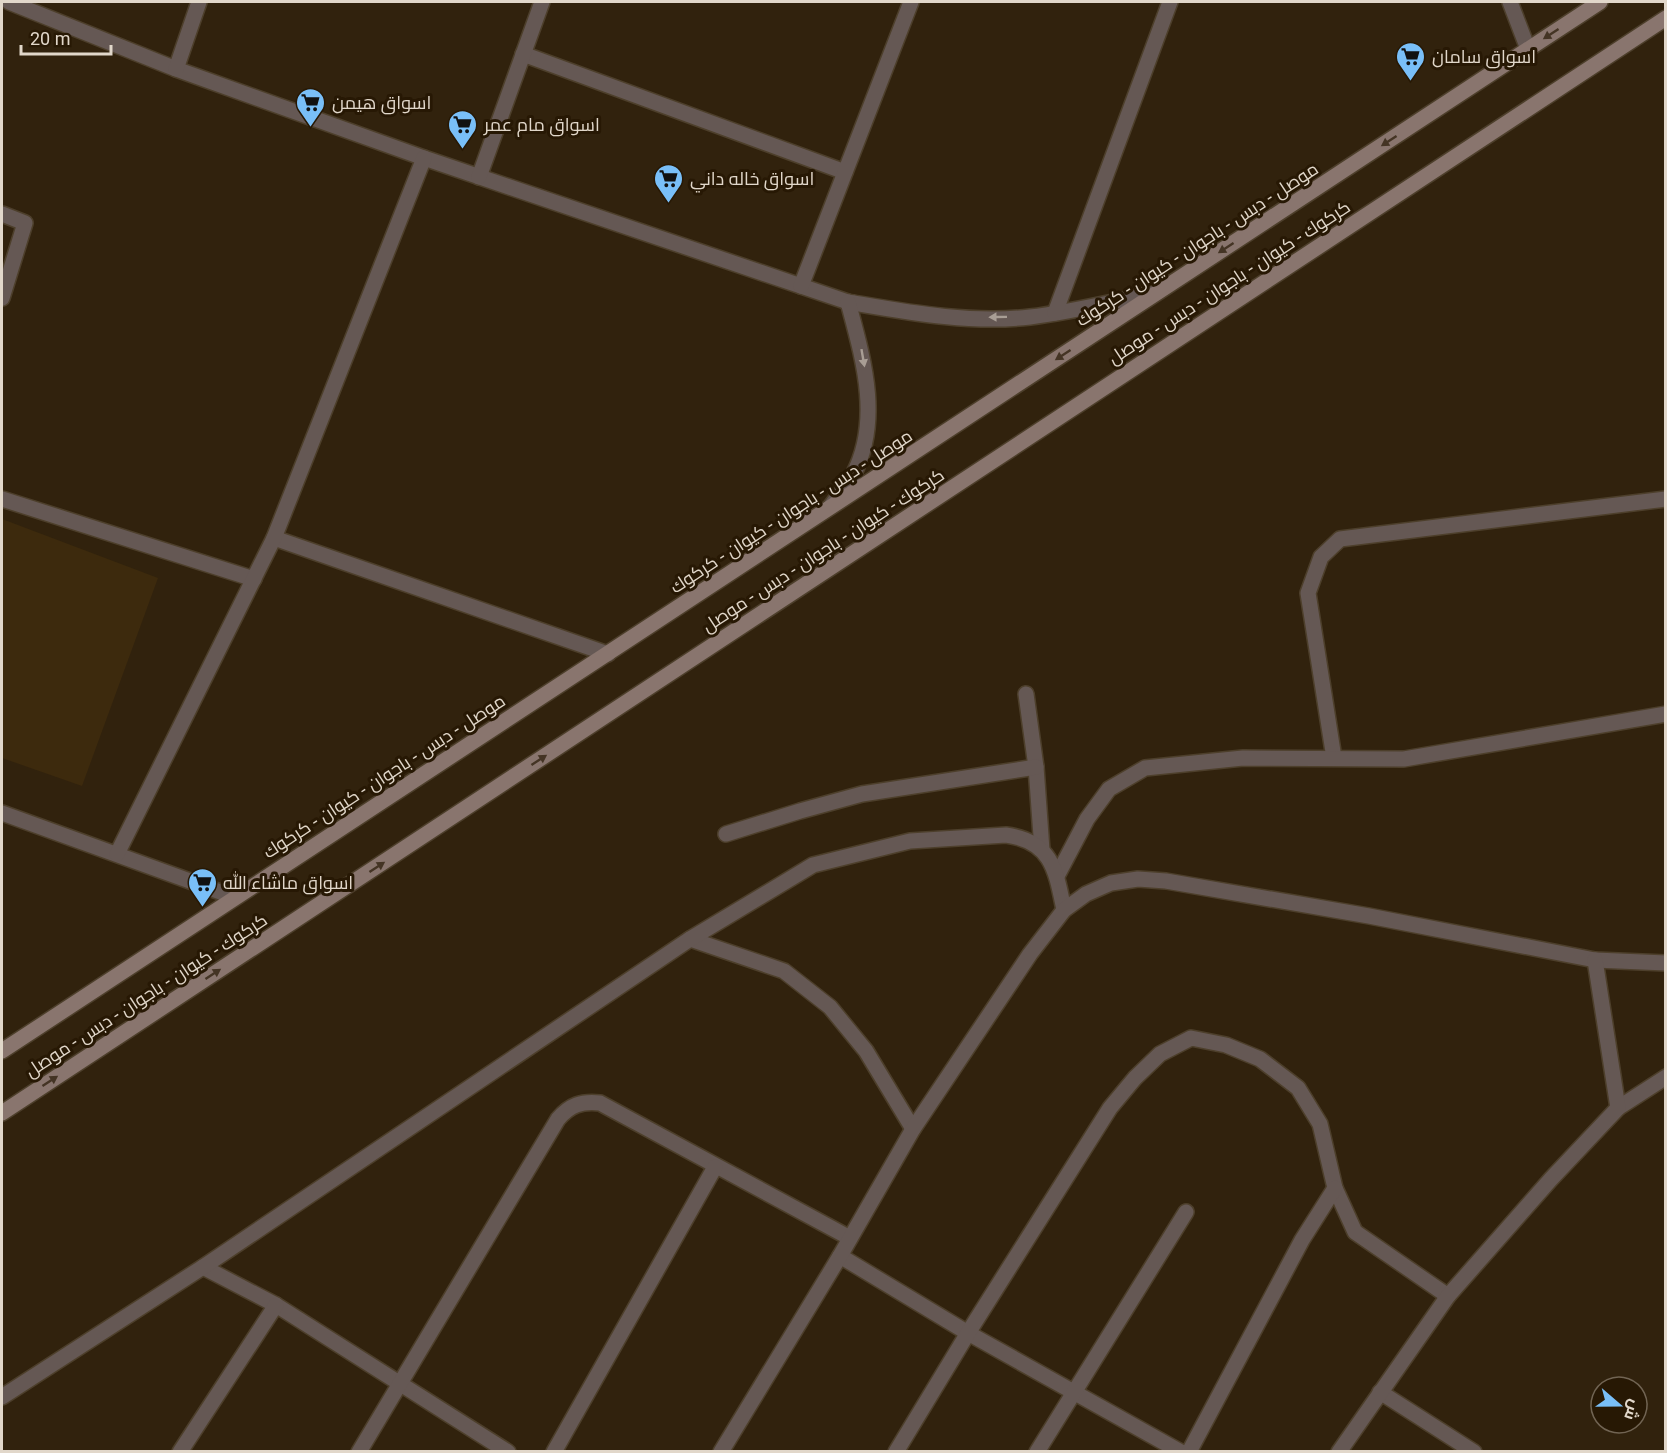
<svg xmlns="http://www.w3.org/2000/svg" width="1667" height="1453" viewBox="0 0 1667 1453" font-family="Roboto,Cairo,sans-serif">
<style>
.built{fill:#3d2a0d}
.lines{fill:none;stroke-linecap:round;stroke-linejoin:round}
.lane-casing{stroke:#4d3f2b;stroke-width:18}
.street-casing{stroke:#4d3f2b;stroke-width:18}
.secondary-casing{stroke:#4d3f2b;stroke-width:18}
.lane{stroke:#655854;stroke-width:15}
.street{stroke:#655854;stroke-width:15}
.secondary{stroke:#89756e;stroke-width:15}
.oneway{fill:#443424}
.oneway2{fill:#a99e95}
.labels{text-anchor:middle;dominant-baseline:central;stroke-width:6;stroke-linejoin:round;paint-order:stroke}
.poi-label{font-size:18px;fill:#e1d7ca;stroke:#271804;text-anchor:start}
.street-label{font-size:18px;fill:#e1d7ca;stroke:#271804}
</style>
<rect width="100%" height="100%" fill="#31220d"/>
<polygon class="built" points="2,519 158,578 82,786 2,758"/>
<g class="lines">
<defs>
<g id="lane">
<polyline points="1026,694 1036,767 1042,850"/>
<polyline points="1334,758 1308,593 1321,557 1340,539 1666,499"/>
<polyline points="726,834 800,811 862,794 1036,767"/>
<polyline points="1057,876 1087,819 1109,789 1145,768 1243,758 1404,759 1666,714"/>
</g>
<g id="street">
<path d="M9 2 176 69 424 158 848 302C907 312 970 324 1030 317 1072 312 1115 301 1156 293"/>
<polyline points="1510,2 1528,49"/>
<polyline points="523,54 845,172"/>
<polyline points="176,69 199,2"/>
<polyline points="479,177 542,2"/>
<polyline points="2,214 25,223 2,298"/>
<polyline points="801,286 911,2"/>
<polyline points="1055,313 1170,2"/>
<polyline points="2,499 254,579"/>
<path d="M831 506C838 496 847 486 853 475 882 420 863 358 848 302"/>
<polyline points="274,538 608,654"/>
<polyline points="2,813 234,897"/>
<polyline points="117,854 274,538 424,158"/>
<polyline points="690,939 784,971 830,1007 866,1051 913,1129"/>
<polyline points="1618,1108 1666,1077"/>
<polyline points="840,1256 968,1333 1181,1452"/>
<polyline points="203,1267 276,1305 508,1452"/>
<polyline points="1380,1392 1474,1452"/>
<path d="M2 1397 203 1267 690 939 813 865 910 841 1006 835C1052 841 1056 871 1064 910"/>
<polyline points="180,1452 276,1305"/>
<path d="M359 1452 558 1119C570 1105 581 1101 600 1103L850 1238"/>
<polyline points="554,1452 715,1167"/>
<polyline points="721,1452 840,1256 913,1129 1030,954 1064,910 1086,894 1111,883 1138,879 1166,881 1369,916 1595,960 1666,963"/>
<polyline points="896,1452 968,1333 1110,1108 1135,1078 1160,1054 1191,1038 1226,1045 1260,1059 1298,1088 1320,1124 1335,1188 1355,1232 1448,1296"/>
<polyline points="1037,1452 1186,1212"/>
<polyline points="1189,1452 1302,1240 1335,1188"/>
<polyline points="1339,1452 1448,1296 1551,1179 1618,1108 1595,960"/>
</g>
<g id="secondary">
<polyline points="2,1051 1600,2"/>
<polyline points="2,1113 1666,18"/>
</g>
</defs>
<use href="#lane" class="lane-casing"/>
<use href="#street" class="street-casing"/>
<use href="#secondary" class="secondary-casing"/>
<use href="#lane" class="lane"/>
<use href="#street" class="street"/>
<use href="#secondary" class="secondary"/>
</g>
<defs><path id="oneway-solid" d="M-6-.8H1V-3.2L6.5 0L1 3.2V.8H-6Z" transform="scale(1.5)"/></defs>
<g class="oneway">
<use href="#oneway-solid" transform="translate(1551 34) rotate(147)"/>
<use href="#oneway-solid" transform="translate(1389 141) rotate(147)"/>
<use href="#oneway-solid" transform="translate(1226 248) rotate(147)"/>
<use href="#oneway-solid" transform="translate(1063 355) rotate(147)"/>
<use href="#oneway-solid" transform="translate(539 760) rotate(-33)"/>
<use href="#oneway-solid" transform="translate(377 867) rotate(-33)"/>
<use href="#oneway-solid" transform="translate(213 974) rotate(-33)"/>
<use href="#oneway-solid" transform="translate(50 1081) rotate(-33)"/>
</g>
<g class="oneway2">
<use href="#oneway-solid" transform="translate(998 317) rotate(179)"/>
<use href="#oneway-solid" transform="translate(863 358) rotate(80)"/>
</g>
<defs>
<symbol id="supermarket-pin" viewBox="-11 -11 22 30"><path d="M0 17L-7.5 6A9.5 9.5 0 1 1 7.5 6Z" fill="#79bff8" stroke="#271804"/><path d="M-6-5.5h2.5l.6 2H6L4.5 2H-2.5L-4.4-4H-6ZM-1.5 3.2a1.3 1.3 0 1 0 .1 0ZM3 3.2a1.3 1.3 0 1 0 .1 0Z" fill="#111"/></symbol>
</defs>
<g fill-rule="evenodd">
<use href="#supermarket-pin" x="1394" y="40" width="33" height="45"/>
<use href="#supermarket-pin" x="294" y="86" width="33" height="45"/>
<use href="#supermarket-pin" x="446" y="108" width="33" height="45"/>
<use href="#supermarket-pin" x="652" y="162" width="33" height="45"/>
<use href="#supermarket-pin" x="186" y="866" width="33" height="45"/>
</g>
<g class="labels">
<g class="poi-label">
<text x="1432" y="56">اسواق سامان</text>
<text x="332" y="102">اسواق هيمن</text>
<text x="484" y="124">اسواق مام عمر</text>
<text x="690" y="178">اسواق خاله داني</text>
<text x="223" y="882">اسواق ماشاء الله</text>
</g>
<g class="street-label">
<text transform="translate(1197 244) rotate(-33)">موصل - دبس - باجوان - كيوان - كركوك</text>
<text transform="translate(1229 282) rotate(-33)">كركوك - كيوان - باجوان - دبس - موصل</text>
<text transform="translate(791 511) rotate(-33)">موصل - دبس - باجوان - كيوان - كركوك</text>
<text transform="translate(823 550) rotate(-33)">كركوك - كيوان - باجوان - دبس - موصل</text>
<text transform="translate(384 776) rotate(-33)">موصل - دبس - باجوان - كيوان - كركوك</text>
<text transform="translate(146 995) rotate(-33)">كركوك - كيوان - باجوان - دبس - موصل</text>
</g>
</g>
<rect width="1667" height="1453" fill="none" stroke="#e1d7ca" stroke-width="6"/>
<g transform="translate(1619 1405) rotate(110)"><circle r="28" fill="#271804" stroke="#716453" stroke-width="1.5"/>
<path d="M0-4.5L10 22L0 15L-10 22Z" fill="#79bff8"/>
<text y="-9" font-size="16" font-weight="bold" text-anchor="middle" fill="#e1d7ca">ش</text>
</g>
<path d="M21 45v9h90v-9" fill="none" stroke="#e1d7ca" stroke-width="3"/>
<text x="30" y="45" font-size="18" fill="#e1d7ca" stroke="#271804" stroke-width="4.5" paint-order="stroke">20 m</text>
</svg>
